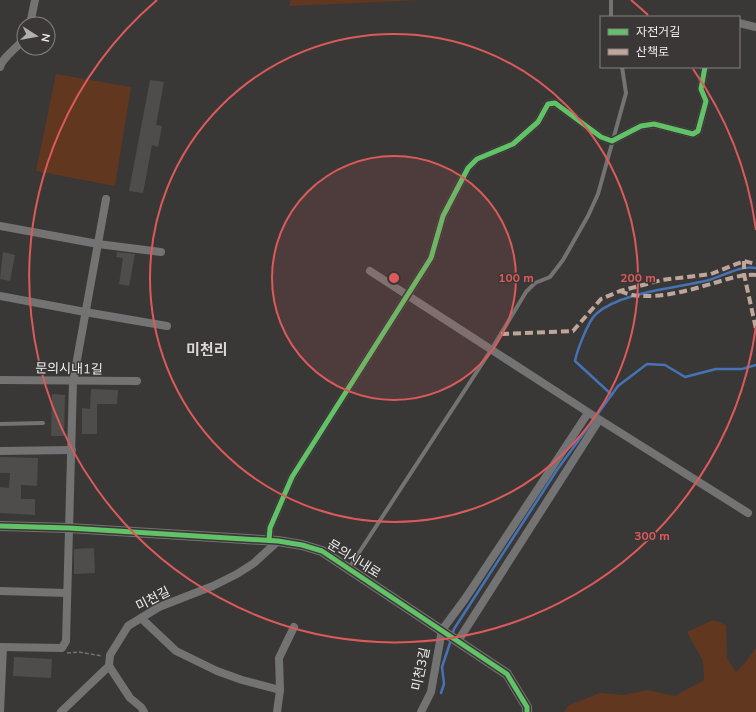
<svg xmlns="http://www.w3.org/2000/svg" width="756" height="712" viewBox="0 0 756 712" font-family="'Nunito Sans','Noto Sans KR',sans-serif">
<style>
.green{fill:#61371f}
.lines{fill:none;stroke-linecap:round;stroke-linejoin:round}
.stream{stroke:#4673b5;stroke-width:2.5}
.building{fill:#4e4d4c}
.path{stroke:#717171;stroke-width:1.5;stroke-dasharray:4 2;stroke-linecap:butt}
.service{stroke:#727372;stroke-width:4}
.minor{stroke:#727372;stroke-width:8}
.tertiary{stroke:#727372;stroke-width:10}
.quiet{stroke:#c0a59a;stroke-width:4;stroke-dasharray:8 4;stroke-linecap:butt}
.cycleway-casing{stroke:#3a3736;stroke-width:8}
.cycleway{stroke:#61c268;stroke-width:5}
.ring{fill:none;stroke:#dd5a5a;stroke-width:2}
.labels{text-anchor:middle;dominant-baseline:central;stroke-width:3;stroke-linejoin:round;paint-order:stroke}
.street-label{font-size:13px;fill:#f1efef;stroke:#3a3736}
.quarter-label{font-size:15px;font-weight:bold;fill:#d9d6d4;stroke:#3a3736}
.centre{fill:#dd5a5a;stroke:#3a3736;stroke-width:2}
.ring-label{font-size:12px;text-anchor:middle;font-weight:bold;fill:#dd5a5a;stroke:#3a3736;stroke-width:3;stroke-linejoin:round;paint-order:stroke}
</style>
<rect width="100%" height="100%" fill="#393837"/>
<g class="green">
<polygon points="291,0 423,0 289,6"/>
<polygon points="56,74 131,87 115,186 36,171"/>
<polygon points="713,620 726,625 727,658 736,672 745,663 756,648 756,712 564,712 569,705 600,693 624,695 647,690 675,696 704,680 703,661 687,632"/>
</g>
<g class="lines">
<g class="stream">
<path d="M612 395 575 361C577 351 588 321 596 314 620 292 678 288 709 280 724 276 740 265 756 268"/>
<polyline points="452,635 454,629 557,470 618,386 647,364 665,365 685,377 716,369 742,369 756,365"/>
<polyline points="441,693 444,684 442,667 451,640"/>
</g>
</g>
<g class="building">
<polygon points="150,80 164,82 156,125 162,126 158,147 152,145 143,193 129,191"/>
<polygon points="3,252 15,255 10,281 0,279"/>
<polygon points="117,252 135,254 129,286 119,284 123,258 116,257"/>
<polygon points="91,389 118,390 117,404 97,404 97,434 82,434 82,408 90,409"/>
<polygon points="52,394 65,395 64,436 51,436"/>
<polygon points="0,457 38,458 37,486 21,485 21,499 35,499 35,515 0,513 0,487 9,488 10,473 0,473"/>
<polygon points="94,548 95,573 74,574 74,549"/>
<polygon points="14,657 52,659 51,678 13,676"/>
</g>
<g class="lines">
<polyline class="path" points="67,653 79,652 102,656"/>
<g class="service">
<polyline points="611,17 611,0"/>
<polyline points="0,424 43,423"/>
<polyline points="349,568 491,350 526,292 535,283 550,277 563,260 588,216 598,194 626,93 622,67"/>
</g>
<g class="minor">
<polyline points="739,23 756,27"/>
<polyline points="30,24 35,0"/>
<path d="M0 67C2 58 18 47 24 39"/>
<polyline points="0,226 98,244 161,252"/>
<polyline points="370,271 597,418 748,513"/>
<polyline points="0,296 85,312 167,326"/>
<polyline points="0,380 137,381"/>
<polyline points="0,451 72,450"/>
<polyline points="269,540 270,528 292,477 431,258 443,216 468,168 477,159 513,144 538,122 548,104 555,103 601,137 612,141 641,126 654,124 693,134 698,131 706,101 701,89 705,67"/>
<polyline points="0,591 67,593"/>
<polyline points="141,618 176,651 217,671 242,680 280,690"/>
<polyline points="458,641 599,420"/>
<polyline points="0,647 62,648 66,641 73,382 106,199"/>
<polyline points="0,712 3,647"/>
<polyline points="61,712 109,666"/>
<polyline points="144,712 141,707 130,698 109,666 110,655 128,626 159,607 213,586 237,574 254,563 278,541"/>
<polyline points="277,712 280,690 279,658 294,627"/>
<polyline points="421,712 431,692 442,630 465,599 588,413"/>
</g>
<polyline class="tertiary" points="0,526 69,528 278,541 302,545 322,551 507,674 527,707 527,712"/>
<g class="quiet">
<polyline points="744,261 744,274 756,329"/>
<path d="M620 291C645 303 688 291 714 283 728 279 741 274 756 275"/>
<polyline points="501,334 573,331 601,299 620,291 662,280 711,274 744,261 756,264"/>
</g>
<defs>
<g id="cycleway">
<polyline points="0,526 69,528 278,541 302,545 322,551 507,674 527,707 527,712"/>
<polyline points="269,540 270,528 292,477 431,258 443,216 468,168 477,159 513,144 538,122 548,104 555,103 601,137 612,141 641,126 654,124 693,134 698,131 706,101 701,89 705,67"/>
</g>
</defs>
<use href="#cycleway" class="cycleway-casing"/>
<use href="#cycleway" class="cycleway"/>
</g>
<circle cx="394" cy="278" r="122" fill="#dd5a5a" fill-opacity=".12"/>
<g class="ring">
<circle cx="394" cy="278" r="122"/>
<circle cx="394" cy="278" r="244"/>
<path d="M756 326A365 365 0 1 1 157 0M631 0A365 365 0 0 1 648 15M693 69A365 365 0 0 1 756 230"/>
</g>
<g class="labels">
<g class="street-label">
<text transform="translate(69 369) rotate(1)">문의시내1길</text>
<text transform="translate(354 559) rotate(32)">문의시내로</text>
<text transform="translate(153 599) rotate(-27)">미천길</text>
<text transform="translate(421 669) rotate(-78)">미천3길</text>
</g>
<g class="quarter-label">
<text x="207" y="350">미천리</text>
</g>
</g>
<circle cx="394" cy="278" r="6" class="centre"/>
<g class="ring-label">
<text x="516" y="282">100 m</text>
<text x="638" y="282">200 m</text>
<text x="652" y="540">300 m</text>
</g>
<rect x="600" y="16" width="140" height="52" fill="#3a3736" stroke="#838180"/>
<rect x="608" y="29" width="20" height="6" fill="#61c268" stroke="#838180"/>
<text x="636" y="36" font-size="12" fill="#f1efef">자전거길</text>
<rect x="608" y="49" width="20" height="6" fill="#c0a59a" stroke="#838180"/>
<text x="636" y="56" font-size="12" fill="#f1efef">산책로</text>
<g transform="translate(36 36) rotate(101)"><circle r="19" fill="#3a3736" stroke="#838180"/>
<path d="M0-3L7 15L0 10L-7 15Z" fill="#b1afaf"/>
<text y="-6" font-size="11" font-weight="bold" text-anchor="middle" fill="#f1efef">N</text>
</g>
</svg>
